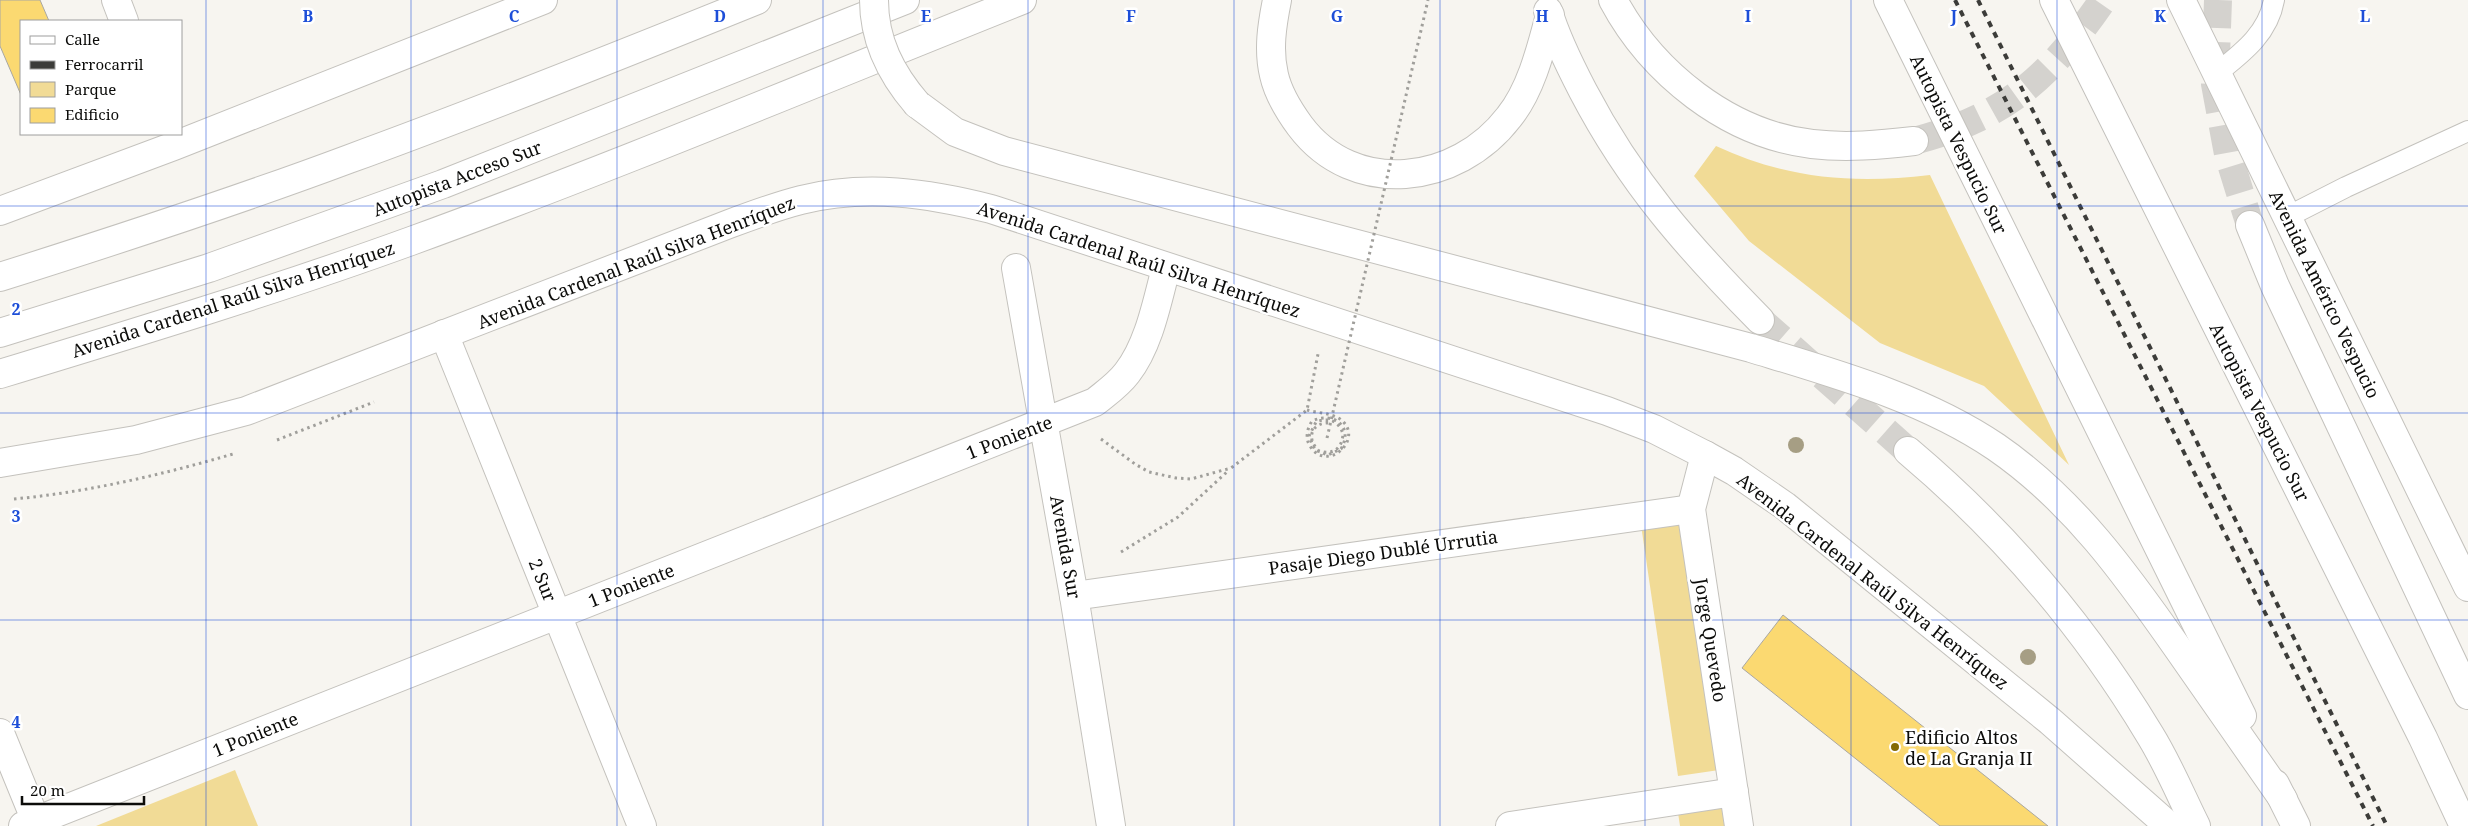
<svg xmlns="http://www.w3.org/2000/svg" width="2468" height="826" viewBox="0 0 2468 826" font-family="'Noto Serif',serif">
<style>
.green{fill:#f1db96}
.building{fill:#fbd971;stroke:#a9a7a2}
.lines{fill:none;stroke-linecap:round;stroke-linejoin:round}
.secondary-tunnel{stroke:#d4d2ce;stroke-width:28;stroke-dasharray:28 14;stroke-linecap:butt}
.highway-tunnel{stroke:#d4d2ce;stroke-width:28;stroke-dasharray:28 14;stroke-linecap:butt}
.lane-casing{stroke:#c4c2bd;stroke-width:22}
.street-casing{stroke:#c4c2bd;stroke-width:30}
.secondary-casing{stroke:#c4c2bd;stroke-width:30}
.highway-casing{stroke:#c4c2bd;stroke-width:30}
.path{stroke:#a09f9b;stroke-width:3;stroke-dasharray:2.5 4;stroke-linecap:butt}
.lane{stroke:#fff;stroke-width:20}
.street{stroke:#fff;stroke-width:28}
.secondary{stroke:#fff;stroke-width:28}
.highway{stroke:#fff;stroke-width:28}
.rail{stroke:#3c3c39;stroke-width:4;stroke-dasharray:6 6;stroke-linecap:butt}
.highway-bridge-casing{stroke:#c4c2bd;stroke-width:30;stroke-linecap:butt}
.path-bridge{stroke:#a09f9b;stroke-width:3;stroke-dasharray:2.5 4;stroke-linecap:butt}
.highway-bridge{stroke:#fff;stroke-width:28}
.tree{fill:#a69e84}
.grid{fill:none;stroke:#1d4ed8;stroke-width:1;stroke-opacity:0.55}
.poi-dot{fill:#846b05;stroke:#fff;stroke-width:2}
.labels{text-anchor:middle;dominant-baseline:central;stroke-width:5;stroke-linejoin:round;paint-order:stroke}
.street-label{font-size:18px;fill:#0c0c0a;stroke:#fff}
.poi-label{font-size:18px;fill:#0c0c0a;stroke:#fff;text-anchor:start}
.grid-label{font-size:16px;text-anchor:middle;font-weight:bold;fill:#1d4ed8;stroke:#fff;stroke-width:5;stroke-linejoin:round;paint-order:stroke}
</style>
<rect width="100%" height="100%" fill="#f7f5f0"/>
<g class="green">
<path d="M1716 146C1787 179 1853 184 1930 175L2069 465 1984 386 1880 343 1749 241 1694 176Z"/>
<polygon points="1696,517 1733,768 1678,776 1641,525"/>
<polygon points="235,770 258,826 96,826"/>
<polygon points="1732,798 1736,826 1680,826 1677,806"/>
</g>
<g class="building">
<polygon points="0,0 40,0 49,21 21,21 21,95 0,46"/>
<polygon points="1783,615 2048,826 1940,826 1742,668"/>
</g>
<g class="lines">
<polyline class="secondary-tunnel" points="1760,320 1908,451"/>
<g class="highway-tunnel">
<polyline points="2218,0 2215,84 2228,154 2250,225"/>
<path d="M1914 141C2006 117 2050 77 2103 0"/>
</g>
<defs>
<g id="lane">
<path d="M2217 73C2242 53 2268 34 2274 0"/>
<polyline points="2287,217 2346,187 2468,131"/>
</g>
<g id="street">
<polyline points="116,0 124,21"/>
<polyline points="1016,268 1074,596 1111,826"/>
<polyline points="444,334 642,826"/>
<polyline points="1705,455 1691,509 1739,826"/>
<polyline points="1074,596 1691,509"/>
<polyline points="0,733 38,826"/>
<path d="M23 826 1095 402C1106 393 1118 385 1127 373 1149 345 1157 302 1166 268"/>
<polyline points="1510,826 1734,792"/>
</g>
<g id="secondary">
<path d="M1277 0C1272 25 1268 50 1274 75 1278 93 1289 111 1300 126 1354 198 1457 185 1509 117 1531 90 1541 49 1550 15"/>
<polyline points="2181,0 2468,587"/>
<path d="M1548 11C1556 38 1570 66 1583 91 1631 183 1688 247 1760 320"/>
<polyline points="0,211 174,146 543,0"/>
<path d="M0 374C138 332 276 290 411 241 617 166 819 81 1022 0"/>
<path d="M1908 451C2004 532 2085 627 2150 735 2168 764 2181 796 2196 826"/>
<path d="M0 463 136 440 246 411 729 224C753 215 777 206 801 200 866 184 928 193 991 209L1607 411 1654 429 1705 455 1734 471 1785 506 2050 721 2169 826"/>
</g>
<g id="highway">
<path d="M1613 0C1652 73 1728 134 1812 144 1846 148 1880 145 1914 141"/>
<polyline points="1888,0 2242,716"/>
<polyline points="2054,0 2423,738 2464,826"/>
<path d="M917 104 955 132 1004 151 1751 348C1833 373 1924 398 1996 447 2073 500 2126 574 2179 650 2214 700 2248 749 2283 799"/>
<polyline points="2250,225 2275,286 2468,695"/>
<path d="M0 277C117 240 234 202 349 159 486 109 621 55 757 0"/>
<polyline points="0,333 209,268 443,184 905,0"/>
<polyline points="2275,784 2296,826"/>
</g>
</defs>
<use href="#lane" class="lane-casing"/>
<use href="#street" class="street-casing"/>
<use href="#secondary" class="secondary-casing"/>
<use href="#highway" class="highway-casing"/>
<g class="path">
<path d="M1307 410C1317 413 1331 413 1340 419 1366 438 1327 474 1310 446 1305 438 1307 429 1312 421 1334 411 1354 427 1341 449L1328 455 1315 450 1309 436 1316 422C1329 417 1339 421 1343 434 1342 449 1333 455 1319 451 1305 438 1312 422 1330 423"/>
<polyline points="1101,439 1135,464 1149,472 1176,478 1191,479 1231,468 1307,410 1318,354"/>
<polyline points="277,440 374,402"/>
<path d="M14 499C88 492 161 475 233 454"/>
<polyline points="1121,552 1178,517 1229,470"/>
</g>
<use href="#lane" class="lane"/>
<use href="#street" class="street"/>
<use href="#secondary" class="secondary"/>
<use href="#highway" class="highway"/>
<g class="rail">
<polyline points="1955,0 2373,826"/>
<polyline points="1978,0 2387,826"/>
</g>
<defs>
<path id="highway-bridge" d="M874 0C874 41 891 74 917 104"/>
</defs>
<use href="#highway-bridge" class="highway-bridge-casing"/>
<polyline class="path-bridge" points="1327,438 1428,0"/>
<use href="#highway-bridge" class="highway-bridge"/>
</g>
<g class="tree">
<circle cx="1796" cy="445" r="8"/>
<circle cx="2028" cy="657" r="8"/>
</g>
<path class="grid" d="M206 0V826M411 0V826M617 0V826M823 0V826M1028 0V826M1234 0V826M1440 0V826M1645 0V826M1851 0V826M2057 0V826M2262 0V826M0 206H2468M0 413H2468M0 620H2468"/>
<circle class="poi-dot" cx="1895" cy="747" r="5"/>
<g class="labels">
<g class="street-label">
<text transform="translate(1959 144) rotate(64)">Autopista Vespucio Sur</text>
<text transform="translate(457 178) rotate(-21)">Autopista Acceso Sur</text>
<text transform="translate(1139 259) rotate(18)">Avenida Cardenal Raúl Silva Henríquez</text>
<text transform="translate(636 262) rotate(-21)">Avenida Cardenal Raúl Silva Henríquez</text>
<text transform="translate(2325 294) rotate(64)">Avenida Américo Vespucio</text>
<text transform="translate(233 299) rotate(-18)">Avenida Cardenal Raúl Silva Henríquez</text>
<text transform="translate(2260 412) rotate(63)">Autopista Vespucio Sur</text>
<text transform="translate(1009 437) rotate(-21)">1 Poniente</text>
<text transform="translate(1066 547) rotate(80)">Avenida Sur</text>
<text transform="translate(1383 552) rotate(-8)">Pasaje Diego Dublé Urrutia</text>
<text transform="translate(543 580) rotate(68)">2 Sur</text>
<text transform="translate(1873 581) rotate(38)">Avenida Cardenal Raúl Silva Henríquez</text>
<text transform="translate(631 585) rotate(-21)">1 Poniente</text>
<text transform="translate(1711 640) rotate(81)">Jorge Quevedo</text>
<text transform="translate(255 734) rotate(-22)">1 Poniente</text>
</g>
<g class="poi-label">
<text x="1905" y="737">Edificio Altos<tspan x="1905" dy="21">de La Granja II</tspan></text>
</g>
</g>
<g class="grid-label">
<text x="308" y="22">B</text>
<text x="514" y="22">C</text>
<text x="720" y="22">D</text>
<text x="926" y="22">E</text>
<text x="1131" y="22">F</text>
<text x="1337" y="22">G</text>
<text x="1542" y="22">H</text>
<text x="1748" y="22">I</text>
<text x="1954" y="22">J</text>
<text x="2160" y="22">K</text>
<text x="2365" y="22">L</text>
<text x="16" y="315">2</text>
<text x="16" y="522">3</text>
<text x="16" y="728">4</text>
</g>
<rect x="20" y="20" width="162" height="115" fill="#ffffff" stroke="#9e9e9d"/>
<rect x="30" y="36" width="25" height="8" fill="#ffffff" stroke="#9e9e9d"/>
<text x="65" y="45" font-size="15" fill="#0c0c0a">Calle</text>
<rect x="30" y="61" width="25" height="8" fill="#3c3c39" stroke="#9e9e9d"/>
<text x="65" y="70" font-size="15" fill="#0c0c0a">Ferrocarril</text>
<rect x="30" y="82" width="25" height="15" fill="#f1db96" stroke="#9e9e9d"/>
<text x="65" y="95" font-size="15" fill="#0c0c0a">Parque</text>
<rect x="30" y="108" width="25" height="15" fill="#fbd971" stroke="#9e9e9d"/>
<text x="65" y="120" font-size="15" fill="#0c0c0a">Edificio</text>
<path d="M22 796v8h122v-8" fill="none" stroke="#0c0c0a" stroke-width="2.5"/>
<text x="30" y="796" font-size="15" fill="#0c0c0a" stroke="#ffffff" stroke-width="4" paint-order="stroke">20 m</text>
</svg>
